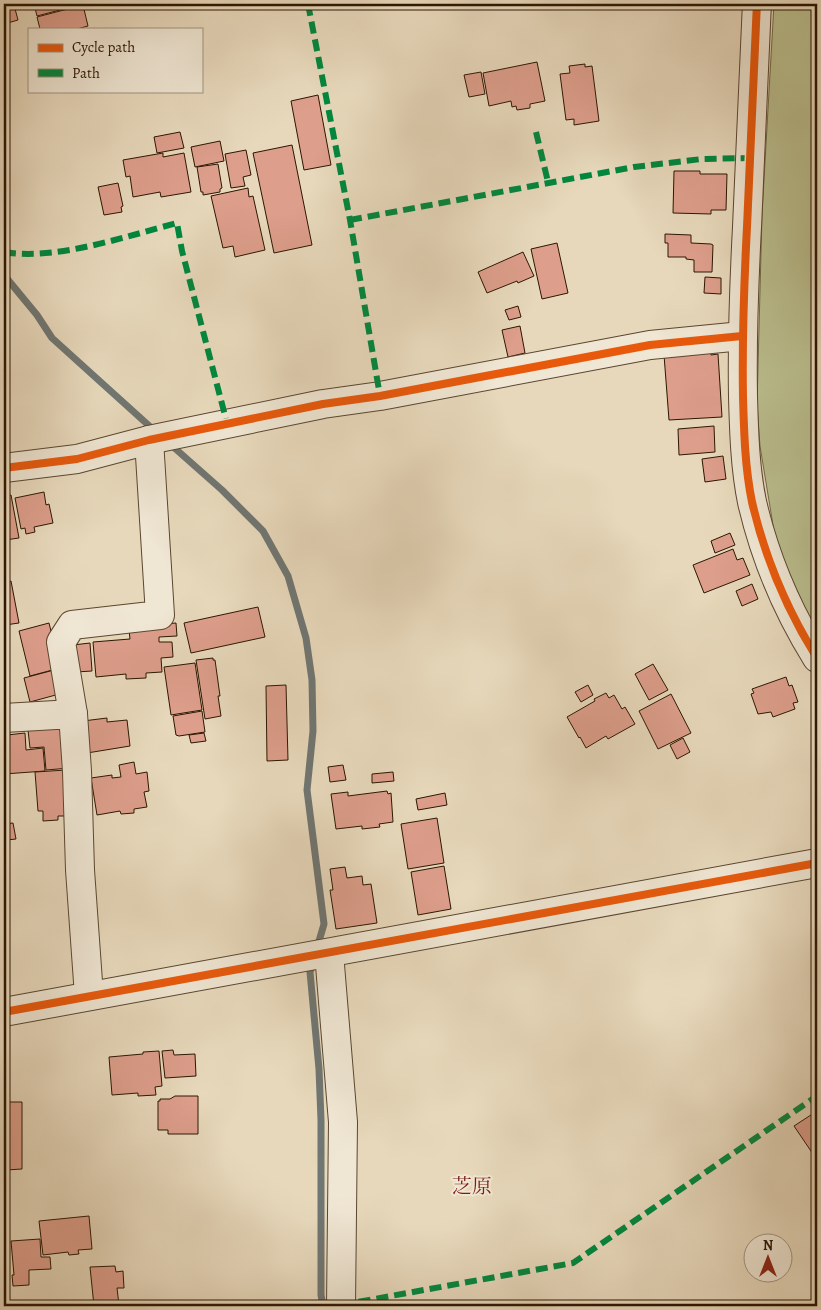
<svg xmlns="http://www.w3.org/2000/svg" width="821" height="1310" viewBox="0 0 821 1310" font-family="Alegreya,'Noto Serif JP',serif">
<style>
.green{fill:#babd8d;stroke:#736a48}
.lines{fill:none;stroke-linecap:round;stroke-linejoin:round}
.stream{stroke:#707672;stroke-width:7}
.building{fill:#dd9e8b;stroke:#2c1602}
.minor-casing{stroke:#5b4630;stroke-width:30}
.minor{stroke:#efe6d3;stroke-width:28}
.quiet{stroke:#00873e;stroke-width:6;stroke-dasharray:12 6;stroke-linecap:butt}
.cycleway-casing{stroke:#efe6d3;stroke-width:11}
.cycleway{stroke:#e8590c;stroke-width:8}
.labels{text-anchor:middle;dominant-baseline:central;stroke-width:4;stroke-linejoin:round;paint-order:stroke}
.neighbourhood-label{font-size:20px;fill:#7a1f14;stroke:#efe6d3}
</style>
<rect width="100%" height="100%" fill="#e7d8bb"/>
<filter id="stains"><feTurbulence type="fractalNoise" baseFrequency=".004" numOctaves="4"/><feColorMatrix values="0 0 0 0 .2 0 0 0 0 .09 0 0 0 0 .02 0 0 0 .5 -.17"/></filter>
<radialGradient id="worn" r=".72"><stop offset=".6" stop-color="#630" stop-opacity="0"/><stop offset="1" stop-color="#630" stop-opacity=".3"/></radialGradient>
<polygon class="green" points="774,4 817,4 817,636 776,543 760,446 757,405 762,215"/>
<g class="lines">
<g class="stream">
<polyline points="4,275 37,315 52,338 156,432"/>
<polyline points="170,444 222,490 263,531 288,576 306,638 312,680 313,731 307,790 324,924 317,948"/>
<polyline points="314,961 310,972 319,1069 321,1120 321,1295 323,1306"/>
</g>
</g>
<g class="building">
<polygon points="4,4 15,4 14,5 18,20 4,24"/>
<polygon points="34,4 79,4 79,5 37,16"/>
<polygon points="83,5 88,26 77,29 40,29 37,17"/>
<polygon points="537,62 545,101 530,104 530,108 517,110 516,106 512,107 511,101 489,106 483,73"/>
<polygon points="585,64 585,67 592,66 599,121 574,125 574,119 566,120 560,74 570,73 569,66"/>
<polygon points="481,72 485,94 469,97 464,75"/>
<polygon points="318,95 331,165 304,170 291,101"/>
<polygon points="180,132 184,148 157,153 154,137"/>
<polygon points="220,141 224,161 195,167 191,147"/>
<polygon points="292,145 312,245 274,253 253,153"/>
<polygon points="246,150 251,175 243,177 245,186 231,188 225,154"/>
<polygon points="163,153 163,157 184,153 191,192 161,197 160,192 133,197 130,176 126,177 123,160"/>
<polygon points="218,164 222,188 220,189 220,192 203,195 203,192 201,192 197,167"/>
<polygon points="674,171 700,171 700,174 727,174 726,210 711,210 711,214 673,213"/>
<polygon points="118,183 123,206 121,207 122,212 104,215 98,187"/>
<polygon points="248,188 249,197 253,196 265,250 235,257 233,246 223,248 211,196"/>
<polygon points="665,234 691,235 691,243 711,244 713,245 712,272 694,272 694,260 686,259 686,257 668,257 668,243 665,243"/>
<polygon points="557,243 568,293 542,299 531,249"/>
<polygon points="523,252 534,276 518,283 517,281 487,293 478,272"/>
<polygon points="705,277 721,278 721,294 704,293"/>
<polygon points="518,306 521,317 509,320 505,310"/>
<polygon points="520,326 525,353 508,357 502,330"/>
<polygon points="710,351 711,355 718,354 722,417 669,420 664,355"/>
<polygon points="714,426 715,452 679,455 678,429"/>
<polygon points="723,456 726,479 705,482 702,459"/>
<polygon points="44,492 46,505 49,504 53,523 34,527 35,532 26,534 25,528 21,529 15,498"/>
<polygon points="11,495 19,538 5,540 4,497"/>
<polygon points="730,533 735,545 715,553 711,541"/>
<polygon points="733,549 737,560 743,558 750,575 704,593 693,565"/>
<polygon points="11,581 19,623 5,625 4,583"/>
<polygon points="752,584 758,599 742,606 736,591"/>
<polygon points="258,607 265,637 191,653 184,623"/>
<polygon points="49,623 60,668 30,676 19,631"/>
<polygon points="176,623 177,636 159,637 159,642 172,642 173,657 161,658 162,672 146,673 146,678 126,679 126,674 96,677 93,642 130,639 129,630 141,626"/>
<polygon points="90,643 92,671 76,672 73,645"/>
<polygon points="213,658 213,660 215,660 220,696 218,696 221,716 205,719 196,660"/>
<polygon points="195,663 202,710 171,715 164,667"/>
<polygon points="653,664 668,690 649,700 635,674"/>
<polygon points="54,670 63,693 30,702 24,678"/>
<polygon points="786,677 789,686 792,685 798,702 793,703 795,709 773,717 771,712 758,714 751,694 754,693 752,689"/>
<polygon points="286,685 288,760 267,761 266,686"/>
<polygon points="588,685 593,695 581,702 575,692"/>
<polygon points="606,693 609,698 614,695 622,709 625,707 635,724 608,739 606,736 586,748 580,737 579,738 567,717 595,701 594,699"/>
<polygon points="671,694 691,733 658,749 639,711"/>
<polygon points="202,711 205,732 179,736 176,735 173,716"/>
<polygon points="107,718 107,722 127,720 130,746 87,753 83,721"/>
<polygon points="66,726 70,768 46,770 44,747 30,748 28,730"/>
<polygon points="4,729 7,729 7,735 25,733 26,750 43,748 45,771 4,774"/>
<polygon points="204,733 206,741 191,743 189,735"/>
<polygon points="683,738 690,752 677,759 670,745"/>
<polygon points="134,762 136,774 147,772 149,791 144,792 147,807 134,809 134,813 121,814 120,811 97,815 91,778 112,775 112,778 121,777 119,765"/>
<polygon points="343,765 346,780 330,782 328,767"/>
<polygon points="66,770 69,816 58,816 58,820 43,821 43,811 38,811 35,772"/>
<polygon points="393,772 394,781 372,783 372,774"/>
<polygon points="387,791 388,794 391,793 393,822 379,824 380,827 362,829 362,826 336,829 331,794 348,792 348,796"/>
<polygon points="445,793 447,805 418,810 416,799"/>
<polygon points="437,818 444,863 408,869 401,824"/>
<polygon points="13,823 16,839 7,840 4,824"/>
<polygon points="444,866 451,909 418,915 411,872"/>
<polygon points="345,867 347,878 362,876 363,885 371,884 377,923 336,929 330,890 333,890 330,869"/>
<polygon points="173,1050 174,1055 195,1054 196,1076 165,1078 162,1051"/>
<polygon points="159,1051 162,1086 155,1087 156,1095 138,1096 138,1093 112,1095 109,1057 143,1054 143,1052"/>
<polygon points="175,1096 198,1096 198,1134 168,1134 168,1130 158,1130 158,1101 160,1101 160,1099 170,1099"/>
<polygon points="4,1102 22,1102 22,1169 6,1170 7,1176 4,1176"/>
<polygon points="817,1111 817,1160 794,1126"/>
<polygon points="89,1216 92,1249 78,1250 79,1254 69,1255 68,1252 43,1255 39,1221"/>
<polygon points="40,1239 41,1257 50,1257 51,1269 29,1270 29,1285 13,1286 12,1275 14,1275 11,1241"/>
<polygon points="115,1266 116,1272 123,1271 124,1288 117,1288 119,1305 94,1306 90,1267"/>
</g>
<g class="lines">
<defs>
<g id="minor">
<path d="M757 4C753 78 750 152 747 227 744 284 742 340 743 397 744 432 745 468 752 502 765 558 787 610 817 658"/>
<polyline points="4,468 77,459 149,440 323,404 380,396 650,345 742,336"/>
<polyline points="73,714 61,642 72,625 160,615 149,440"/>
<polyline points="4,718 73,714 77,771 80,870 89,996"/>
<polyline points="329,953 343,1122 341,1306"/>
<polyline points="4,1012 817,863"/>
</g>
</defs>
<use href="#minor" class="minor-casing"/>
<use href="#minor" class="minor"/>
<g class="quiet">
<polyline points="308,4 350,220 380,396"/>
<polyline points="536,132 548,182"/>
<polyline points="350,220 634,167 702,159 750,158"/>
<path d="M4 252C55 261 127 236 177 223L182 251 227 423"/>
<polyline points="341,1305 573,1263 817,1096"/>
</g>
<defs>
<g id="cycleway">
<path d="M757 4C753 78 750 152 747 227 744 284 742 340 743 397 744 432 745 468 752 502 765 558 787 610 817 658"/>
<polyline points="4,468 77,459 149,440 323,404 380,396 650,345 742,336"/>
<polyline points="4,1012 817,863"/>
</g>
</defs>
<use href="#cycleway" class="cycleway-casing"/>
<use href="#cycleway" class="cycleway"/>
</g>
<g class="labels">
<g class="neighbourhood-label">
<text x="472" y="1186">芝原</text>
</g>
</g>
<rect width="821" height="1310" fill="none" stroke="#e7d8bb" stroke-width="20"/>
<rect x="5" y="5" width="811" height="1300" fill="none" stroke="#2c1602" stroke-width="2.5"/>
<rect x="10" y="10" width="801" height="1290" fill="none" stroke="#2c1602"/>
<rect x="28" y="28" width="175" height="65" fill="#efe6d3" stroke="#a1937f"/>
<rect x="38" y="44" width="25" height="8" fill="#e8590c" stroke="#a1937f"/>
<text x="72" y="52" font-size="15" fill="#2c1602">Cycle path</text>
<rect x="38" y="69" width="25" height="8" fill="#00873e" stroke="#a1937f"/>
<text x="72" y="78" font-size="15" fill="#2c1602">Path</text>
<g transform="translate(768 1258)"><circle r="24" fill="#efe6d3" stroke="#a1937f"/>
<path d="M0-4L9 19L0 12L-9 19Z" fill="#8f2418"/>
<text y="-8" font-size="14" font-weight="bold" text-anchor="middle" fill="#2c1602">N</text>
</g>
<rect width="100%" height="100%" filter="url(#stains)"/>
<rect width="100%" height="100%" fill="url(#worn)"/>
</svg>
